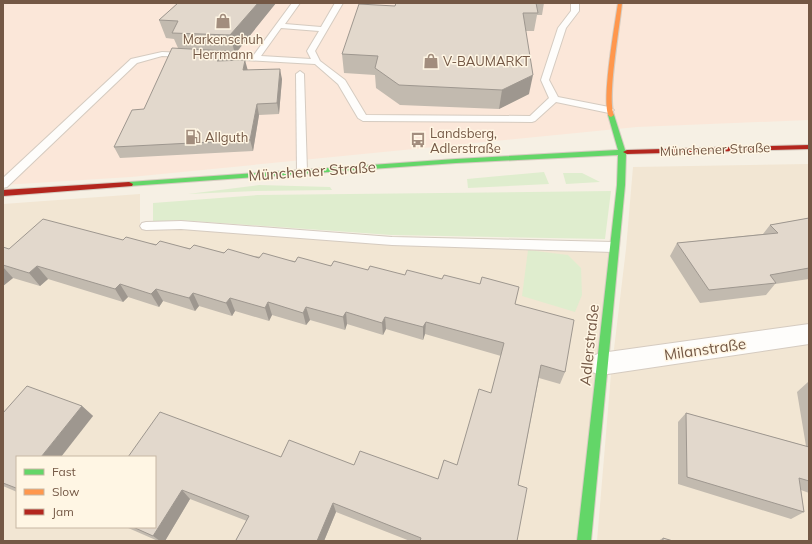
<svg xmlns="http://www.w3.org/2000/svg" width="812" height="544" viewBox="0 0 812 544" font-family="Mulish,sans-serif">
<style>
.residential{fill:#f2e6d3;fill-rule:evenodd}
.commercial{fill:#fbe7d9}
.green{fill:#dfedce}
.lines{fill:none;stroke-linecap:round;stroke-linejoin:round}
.lane-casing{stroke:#d5cbc0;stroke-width:2}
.street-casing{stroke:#d5cbc0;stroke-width:2}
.fast-casing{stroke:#d6ccc1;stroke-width:2}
.slow-casing{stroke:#d6ccc1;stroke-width:2}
.jam-casing{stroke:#d6ccc1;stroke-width:2}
.lane{fill:#fefdfb;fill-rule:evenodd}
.street{fill:#fefdfb;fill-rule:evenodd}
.fast{fill:#63d668;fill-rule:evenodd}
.slow{fill:#ff974d;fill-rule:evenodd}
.jam{fill:#b3261e;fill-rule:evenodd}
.wall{fill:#c2baaf}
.shaded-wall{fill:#9e978f}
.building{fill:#e2d8cc;stroke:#9e978f}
.labels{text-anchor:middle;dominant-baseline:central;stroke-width:3;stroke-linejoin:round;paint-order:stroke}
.far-poi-label{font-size:13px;fill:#745845;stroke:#fff6e4;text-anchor:start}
.far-street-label{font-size:13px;fill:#745845;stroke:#fff6e4}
.street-label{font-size:15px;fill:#745845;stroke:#fff6e4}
</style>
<rect width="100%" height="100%" fill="#f6f0e4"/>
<g class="residential">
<polygon points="809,164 809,541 597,541 611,374 626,249 633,167"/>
<path d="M140 194V226L149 229H177L391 245 611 249 583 541H3V204ZM17 457H155V527H17Z"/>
</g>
<polygon class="commercial" points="3,3 809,3 809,120 637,127 131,177 3,185"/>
<g class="green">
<polygon points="544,172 549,184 468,188 467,179"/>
<polygon points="563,173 582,173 600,182 566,184"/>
<polygon points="259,185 330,187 332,190 255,191 188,194"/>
<polygon points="611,191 605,239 391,235 178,220 153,222 153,203 258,195"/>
<polygon points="528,250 568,255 581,268 582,295 575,312 522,296"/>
</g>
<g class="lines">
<defs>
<g id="lane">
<path d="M292 3H300L285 24 321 27 335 3H343L315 51 320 61 345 80 366 115 530 116 549 98 541 80 558 28 571 11V3H579V11L566 28 549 80 558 97 609 107 614 110 609 113 556 102 535 121 532 122 363 121 358 118 338 84 315 64 210 58 206 56 210 54 253 56ZM281 28 319 31 307 51 311 59 261 56Z"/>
<polygon points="162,52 186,53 190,55 186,57 162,56 137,63 7,187 3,188 3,178 131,59"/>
<polygon points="300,71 304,74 307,172 302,175 297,172 296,74"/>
<polygon points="181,221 392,237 613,242 617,244 619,247 617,250 613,252 392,245 181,229 146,230 142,229 140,226 142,223 146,222"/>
</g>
<polygon id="street" points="809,324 809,344 601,375 592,372 588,364 592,356 601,353"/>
<polygon id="fast" points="611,113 614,115 625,150 631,152 626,154 625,185 591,541 577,541 617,185 618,155 456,163 129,186 125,184 129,182 456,159 618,150 608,115"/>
<path id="slow" d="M618 3H622C620 26 607 97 614 115L611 117 609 116C601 102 615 24 618 3Z"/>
<g id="jam">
<polygon points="809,145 809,149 627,154 623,152 627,150"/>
<polygon points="129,182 133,184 132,186 3,196 3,190"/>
</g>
</defs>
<use href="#lane" class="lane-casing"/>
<use href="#street" class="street-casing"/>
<use href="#fast" class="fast-casing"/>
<use href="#slow" class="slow-casing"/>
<use href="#jam" class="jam-casing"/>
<use href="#lane" class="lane"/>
<use href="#street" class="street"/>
<use href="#fast" class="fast"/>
<use href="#slow" class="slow"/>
<use href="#jam" class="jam"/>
</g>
<g class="wall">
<polygon points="178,3 276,3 235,54 227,53 229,61 248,70 282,79 279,114 259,115 253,151 120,158 114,147 144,109 178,48 174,39 166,38 159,20"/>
<polygon points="396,3 544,3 542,15 537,15 534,31 526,31 529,94 499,109 400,105 376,88 375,75 344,73 342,54 395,6"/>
<polygon points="809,218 809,279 775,284 766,295 700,303 670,256 677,243 763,234 770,225"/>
<polygon points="123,240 368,270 515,304 565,372 560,384 539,378 518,485 517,541 410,541 336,512 324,541 237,541 236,540 247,521 190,499 165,541 158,541 126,527 155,527 155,457 281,457 354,465 438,479 457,465 491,393 501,356 425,334 423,340 386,329 383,335 347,324 345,330 310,320 306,325 272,315 269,321 235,311 232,316 199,306 195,311 163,301 159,307 128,297 123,302 48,279 40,286 13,278 3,286 3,247 9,249"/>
<polygon points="808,382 809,382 809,493 801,490 804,512 791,519 678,484 678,422 686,413 806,446 797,392"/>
<polygon points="82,406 93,416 17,457 17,492 3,486 3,413"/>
<polygon points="663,538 673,541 658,541"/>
</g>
<g class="shaded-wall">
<polygon points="258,3 276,3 235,54 230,35"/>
<polygon points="226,51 229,61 217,61"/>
<polygon points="245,60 248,71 243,70"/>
<polygon points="280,69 282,79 279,114 277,103"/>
<polygon points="533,75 529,94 499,109 502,90"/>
<polygon points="257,104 259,115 253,151 250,140"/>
<polygon points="37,266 48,279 40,286 29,273"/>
<polygon points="3,267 13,278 3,286"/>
<polygon points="120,284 128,297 123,302 115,289"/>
<polygon points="156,289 163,301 159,307 151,294"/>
<polygon points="193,293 199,306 195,311 189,298"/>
<polygon points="230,298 235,311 232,316 226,303"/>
<polygon points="268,302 272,315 269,321 265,308"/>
<polygon points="306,307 310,320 306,325 303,313"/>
<polygon points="346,312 347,324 345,330 343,317"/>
<polygon points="385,317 386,329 383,335 382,323"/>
<polygon points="426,322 425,334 423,340 423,327"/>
<polygon points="82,406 93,416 61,457 41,457"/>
<polygon points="182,490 190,499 165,541 160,541 153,536"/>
<polygon points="333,503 336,512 324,541 317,541"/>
</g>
<g class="building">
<polygon points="178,3 258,3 230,35 172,33 178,21 159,20"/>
<polygon points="396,3 536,3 538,13 523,13 533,75 502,90 399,85 375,68 378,56 342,54 359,4 395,6"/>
<polygon points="172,48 226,51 217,61 245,60 243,70 280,69 277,103 257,104 250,140 114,147 132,110 144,109"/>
<polygon points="809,218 809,268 770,275 776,283 709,290 677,243 778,233 770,225"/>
<polygon points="43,219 123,240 126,237 156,245 160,241 190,249 194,245 224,253 228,249 259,258 263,253 295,262 298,257 331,266 334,261 368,270 370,266 405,275 407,270 442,279 444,275 480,284 482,277 519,287 515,304 574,320 565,372 541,365 518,485 527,488 517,541 420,541 421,538 333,503 317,541 238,541 236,540 249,516 182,490 153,536 133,527 155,527 155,457 128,457 160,412 281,457 289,440 354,465 360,451 438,479 444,460 457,465 479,389 491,393 504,343 426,322 423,327 385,317 382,323 346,312 343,317 306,307 303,313 268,302 265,308 230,298 226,303 193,293 189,298 156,289 151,294 120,284 115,289 37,266 29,273 3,265 3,247 9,249"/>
<polygon points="27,386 82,406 41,457 17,457 17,487 16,488 3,483 3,413"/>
<polygon points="686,413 809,447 809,481 799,478 804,512 687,477"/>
<polygon points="663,538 673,541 663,541"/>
</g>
<defs>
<symbol id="shop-bare" viewBox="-9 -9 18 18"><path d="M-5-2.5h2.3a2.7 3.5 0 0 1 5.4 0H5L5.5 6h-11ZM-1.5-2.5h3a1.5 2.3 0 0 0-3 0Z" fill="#a28d7d" stroke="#fff6e4" stroke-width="2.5" paint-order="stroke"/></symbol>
<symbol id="fuel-bare" viewBox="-9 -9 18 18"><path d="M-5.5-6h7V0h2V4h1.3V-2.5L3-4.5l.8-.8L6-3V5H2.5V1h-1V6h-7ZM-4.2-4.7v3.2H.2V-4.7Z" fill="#a28d7d" stroke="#fff6e4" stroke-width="2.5" paint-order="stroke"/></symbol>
<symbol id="bus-bare" viewBox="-9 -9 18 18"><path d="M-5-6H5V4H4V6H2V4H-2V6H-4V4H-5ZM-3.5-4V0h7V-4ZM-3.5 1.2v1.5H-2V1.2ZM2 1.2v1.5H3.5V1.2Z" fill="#a28d7d" stroke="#fff6e4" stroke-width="2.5" paint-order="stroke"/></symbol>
</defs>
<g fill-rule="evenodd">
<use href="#shop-bare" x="212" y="10" width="22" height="22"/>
<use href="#shop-bare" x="420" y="50" width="22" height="22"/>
<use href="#fuel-bare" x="182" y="126" width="22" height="22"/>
<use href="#bus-bare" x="407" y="129" width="22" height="22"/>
</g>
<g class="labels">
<g class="far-poi-label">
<text x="223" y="39" text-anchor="middle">Markenschuh<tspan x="223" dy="15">Herrmann</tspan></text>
<text x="443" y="61">V-BAUMARKT</text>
<text x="430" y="133">Landsberg,<tspan x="430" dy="15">Adlerstraße</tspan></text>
<text x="205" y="137">Allguth</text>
</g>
<g class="far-street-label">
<text transform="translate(715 149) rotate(-2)">Münchener Straße</text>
</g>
<g class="street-label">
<text transform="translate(312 171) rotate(-4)">Münchener Straße</text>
<text transform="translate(589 345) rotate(-84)">Adlerstraße</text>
<text transform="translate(705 349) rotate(-8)">Milanstraße</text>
</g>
</g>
<rect width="812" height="544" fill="none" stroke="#745845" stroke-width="8"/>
<rect x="16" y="456" width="140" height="72" fill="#fff6e4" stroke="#c7b7a4"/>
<rect x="24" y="469" width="20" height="6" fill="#63d668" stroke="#c7b7a4"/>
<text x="52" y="476" font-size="12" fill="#745845">Fast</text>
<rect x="24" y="489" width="20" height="6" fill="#ff974d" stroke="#c7b7a4"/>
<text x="52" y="496" font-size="12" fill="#745845">Slow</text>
<rect x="24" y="509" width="20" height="6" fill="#b3261e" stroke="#c7b7a4"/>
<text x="52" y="516" font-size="12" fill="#745845">Jam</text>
</svg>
